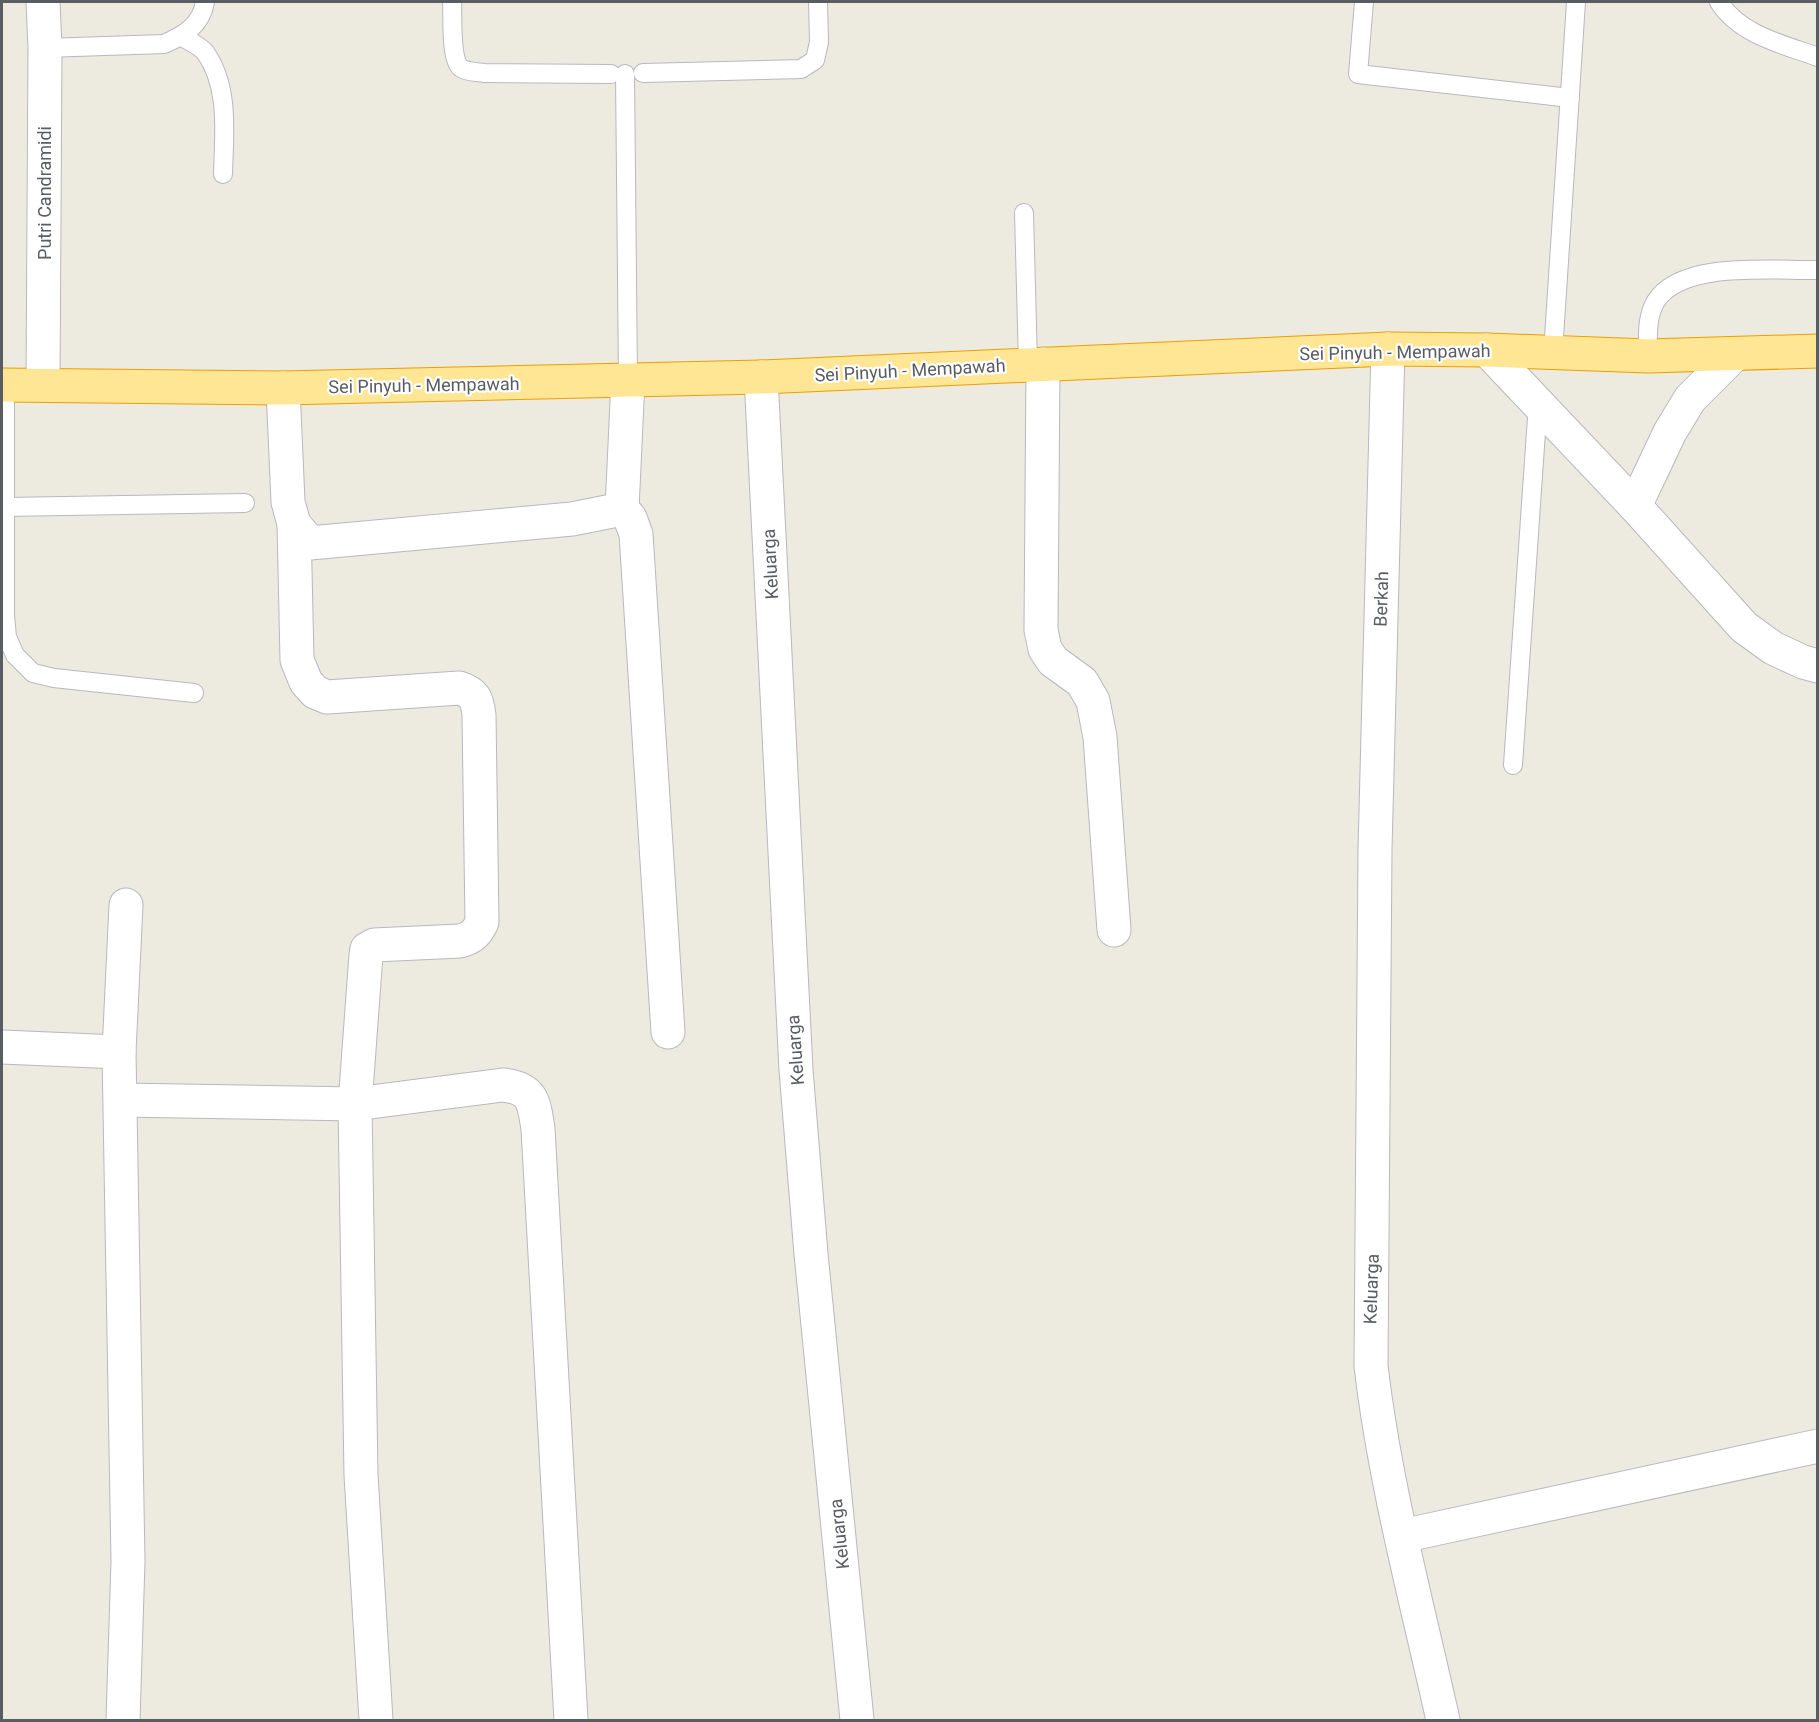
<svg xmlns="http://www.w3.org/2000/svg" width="1819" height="1722" viewBox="0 0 1819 1722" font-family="Roboto,sans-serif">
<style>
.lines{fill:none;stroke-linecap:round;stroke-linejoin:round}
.service-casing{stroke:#b6b9be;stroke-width:20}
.minor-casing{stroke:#b6b9be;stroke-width:35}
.trunk-casing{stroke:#ed9e00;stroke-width:35}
.service{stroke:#fff;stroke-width:18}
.minor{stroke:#fff;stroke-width:33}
.trunk{stroke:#ffe694;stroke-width:33}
.labels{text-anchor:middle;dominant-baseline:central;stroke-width:4.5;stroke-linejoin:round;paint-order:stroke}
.street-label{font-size:18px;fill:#595d62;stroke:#fff}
</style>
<rect width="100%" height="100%" fill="#edeae0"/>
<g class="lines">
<defs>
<g id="service">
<path d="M452 2C453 16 450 59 461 68 467 72 477 72 484 73L611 74"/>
<polyline points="1364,2 1358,74 1570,98"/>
<path d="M1719 2C1740 35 1782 44 1818 57"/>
<path d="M182 37C189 41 200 46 205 52 230 87 224 134 223 174"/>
<path d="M45 48 164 44C185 35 201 25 205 2"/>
<polyline points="643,73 801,69 815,60 819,42 818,2"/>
<polyline points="625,74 628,380"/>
<polyline points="1024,213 1028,364"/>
<polyline points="1553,353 1576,2"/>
<path d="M1648 356C1648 338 1646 317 1656 301 1682 260 1774 271 1818 270"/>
<polyline points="5,385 5,615 7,637 15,655 33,673 54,678 194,693"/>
<polyline points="5,507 245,503"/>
<polyline points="1513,765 1538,403"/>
</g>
<g id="minor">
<polyline points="43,2 45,48 43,385"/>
<path d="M1388 349 1375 849 1371 1366C1385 1485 1417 1603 1443 1720"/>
<polyline points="1487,350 1635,506 1744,627 1773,648 1803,662 1818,666"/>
<polyline points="1043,364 1041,630 1045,649 1053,661 1082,682 1093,701 1100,737 1114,930"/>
<polyline points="761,377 796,1070 811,1254 857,1720"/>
<polyline points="283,388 288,502 294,524 310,543 572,519 622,509 628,380"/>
<polyline points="1635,506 1670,432 1690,399 1734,355"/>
<polyline points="622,509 630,518 636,534 668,1032"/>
<path d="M294 524 297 660 306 682 315 692 327 697 459 688C475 693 477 699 479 715L482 922C477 933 472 938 460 941L374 945 367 949 366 955 355 1104 361 1475 376 1720"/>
<polyline points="2,1047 119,1052"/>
<path d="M121 1100 355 1104 503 1085C533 1088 534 1102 538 1129L571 1720"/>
<polyline points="1402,1536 1818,1446"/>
<polyline points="123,1720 128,1561 119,1052 126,905"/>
</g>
<polyline id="trunk" points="2,385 283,388 761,377 1388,349 1487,350 1648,356 1818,351"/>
</defs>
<use href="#service" class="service-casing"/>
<use href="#minor" class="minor-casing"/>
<use href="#trunk" class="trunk-casing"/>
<use href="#service" class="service"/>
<use href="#minor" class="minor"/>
<use href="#trunk" class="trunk"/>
</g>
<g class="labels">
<g class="street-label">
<text transform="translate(44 193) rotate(-90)">Putri Candramidi</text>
<text transform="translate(1395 352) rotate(-1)">Sei Pinyuh - Mempawah</text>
<text transform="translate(910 370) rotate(-3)">Sei Pinyuh - Mempawah</text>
<text transform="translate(424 385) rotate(-1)">Sei Pinyuh - Mempawah</text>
<text transform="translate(770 564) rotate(-93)">Keluarga</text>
<text transform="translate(1381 599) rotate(-88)">Berkah</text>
<text transform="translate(795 1050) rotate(-94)">Keluarga</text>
<text transform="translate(1371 1289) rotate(-88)">Keluarga</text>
<text transform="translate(839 1534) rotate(-96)">Keluarga</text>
</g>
</g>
<rect width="1819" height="1722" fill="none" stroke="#595d62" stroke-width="6"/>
</svg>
